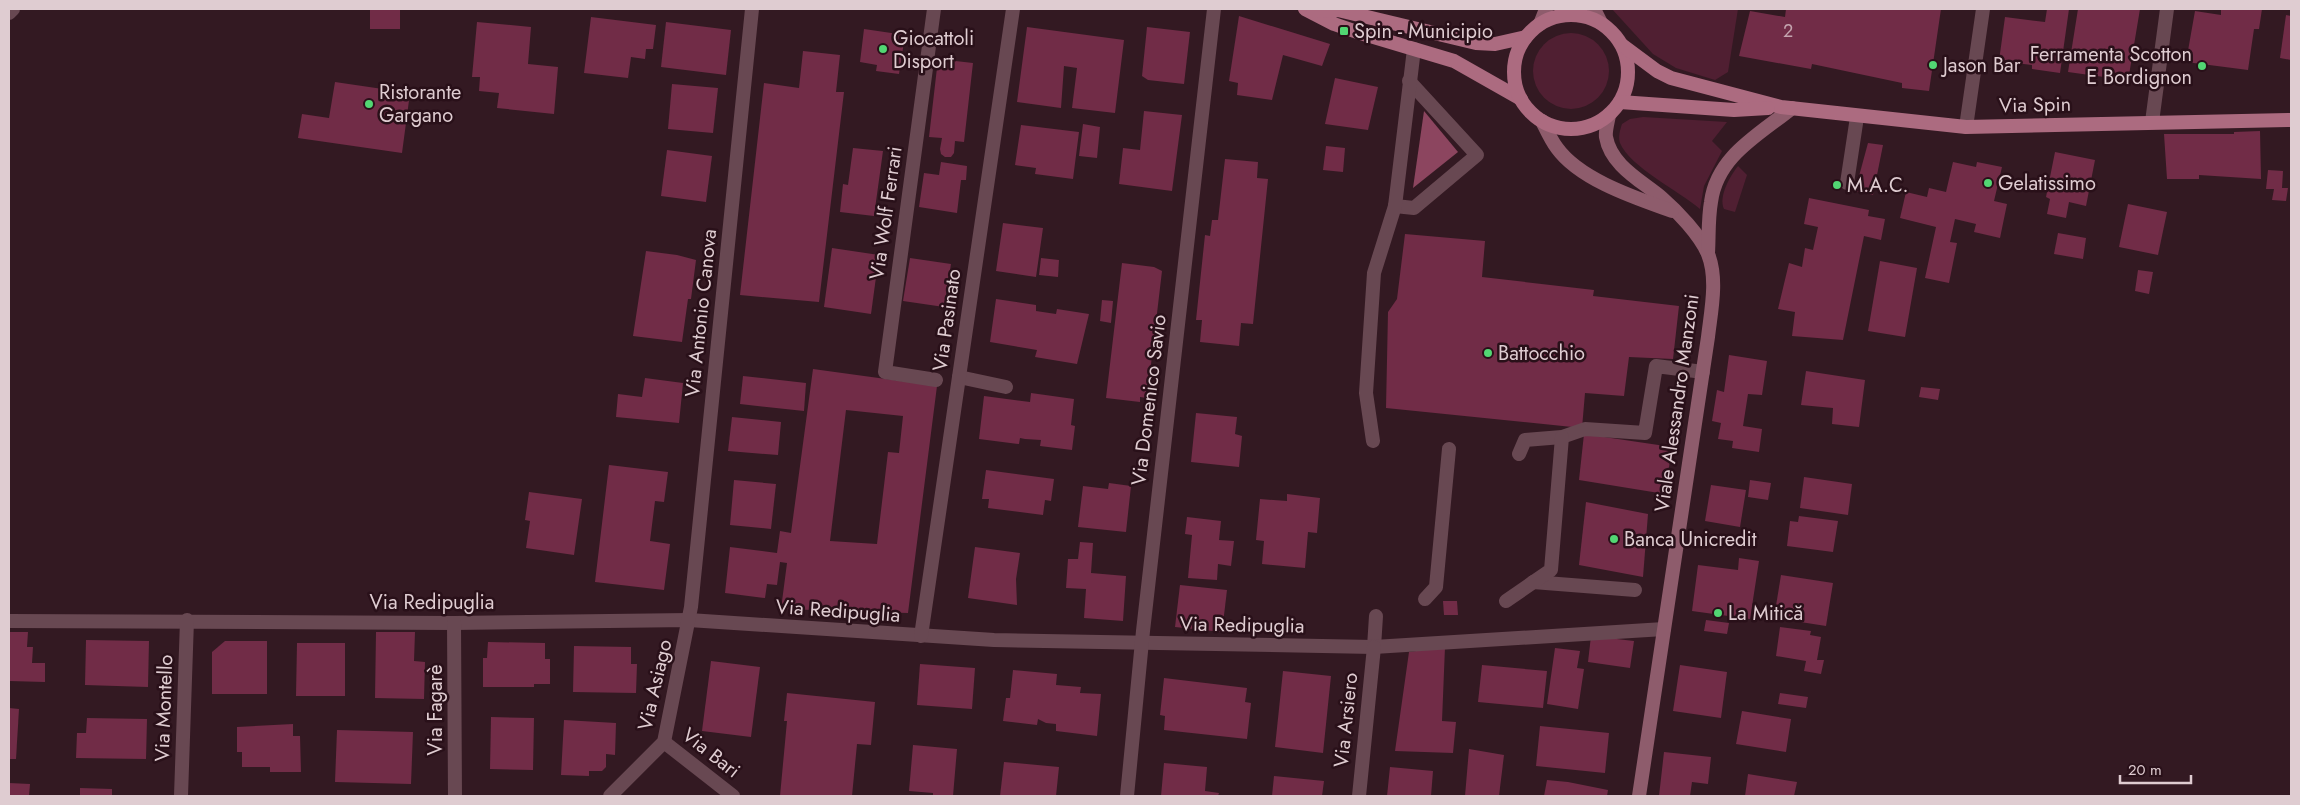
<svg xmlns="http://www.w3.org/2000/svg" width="2300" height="805" viewBox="0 0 2300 805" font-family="Jost,sans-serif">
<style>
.green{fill:#501f32}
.water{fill:#8c455f}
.building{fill:#712c47;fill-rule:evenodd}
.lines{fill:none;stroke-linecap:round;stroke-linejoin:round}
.service{stroke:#684852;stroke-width:14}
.minor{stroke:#684852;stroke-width:14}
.secondary{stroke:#8e5c6c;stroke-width:14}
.primary{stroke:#ac6b80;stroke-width:14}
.poi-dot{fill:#52d673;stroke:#291019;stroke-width:2}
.labels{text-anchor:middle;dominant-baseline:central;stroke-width:5;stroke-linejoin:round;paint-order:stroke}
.number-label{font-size:18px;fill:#c4a4ae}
.poi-label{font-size:20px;fill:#dfccd1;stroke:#291019;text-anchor:start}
.street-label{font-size:20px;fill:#dfccd1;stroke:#291019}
</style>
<rect width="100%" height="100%" fill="#331922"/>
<g class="green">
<polygon points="1612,9 1738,9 1728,72 1715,80 1676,68 1653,54"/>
<circle cx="1571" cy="71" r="38"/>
<path d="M1643 117 1727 122 1712 141 1722 151 1704 186 1700 209C1679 191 1630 167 1620 143 1618 137 1620 130 1622 124L1630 119Z"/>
<path d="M1738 166 1747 175 1735 212 1724 209C1718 197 1730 176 1738 166Z"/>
</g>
<polygon class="water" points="1424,111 1458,152 1413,188"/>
<g class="building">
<rect x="370" y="9" width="30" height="20"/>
<polygon points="1786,9 1941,9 1929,91 1902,88 1902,83 1812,64 1811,69 1739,56 1750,11 1785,17"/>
<polygon points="2047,9 2069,9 2060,73 2032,69 2032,65 1999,61 2005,17 2045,22"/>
<polygon points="2078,9 2140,9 2129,75 2105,71 2104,77 2068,72"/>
<polygon points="2221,9 2262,9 2259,29 2254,29 2248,70 2186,62 2195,11 2221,15"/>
<polygon points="2286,15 2291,16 2291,60 2280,58"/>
<polygon points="1239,16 1330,44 1322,66 1283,55 1272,100 1237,95 1238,83 1229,81"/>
<polygon points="591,17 656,25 653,49 646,49 645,59 631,57 628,78 584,73"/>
<polygon points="477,22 531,27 528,64 558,67 554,114 497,108 499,93 479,91 480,77 472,77"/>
<polygon points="666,22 731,30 726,75 661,67"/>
<polygon points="1027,27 1124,40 1115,113 1072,108 1077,68 1064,66 1061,108 1017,102"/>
<polygon points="1147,27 1190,32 1184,84 1148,80 1142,76"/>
<polygon points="864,29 905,35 899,74 876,71 877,65 860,62"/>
<polygon points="803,51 840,55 836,92 844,92 819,302 740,295 764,83 799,88"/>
<polygon points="938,59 973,63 964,142 955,141 954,153 951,157 945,157 941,154 940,149 942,138 929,137"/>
<polygon points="1335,78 1378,87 1368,130 1325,124"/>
<polygon points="335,82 410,93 402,153 298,138 302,114 329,118"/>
<polygon points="672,84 718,88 713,133 668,129"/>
<polygon points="1144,111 1182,115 1172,191 1119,184 1123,148 1140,150"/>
<polygon points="1083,124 1100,127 1097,158 1079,156"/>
<polygon points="1021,125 1079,132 1073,179 1035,174 1036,168 1015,165"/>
<polygon points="2260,131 2261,179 2199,175 2199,179 2167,179 2164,134 2234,134 2234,132"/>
<polygon points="1868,143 1883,145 1873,195 1855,191"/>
<polygon points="1326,146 1345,148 1343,172 1323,170"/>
<polygon points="853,148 883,151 874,216 840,212 843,184 848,185"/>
<polygon points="667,150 712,156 706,202 661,196"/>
<polygon points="2055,152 2095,160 2086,206 2069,202 2066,218 2047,214 2050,199 2046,197"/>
<polygon points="1225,159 1258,162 1257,178 1268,179 1253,324 1241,323 1239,346 1200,342 1202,320 1196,320 1205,235 1210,236 1212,220 1218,220"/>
<polygon points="941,162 967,166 966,180 961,180 957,213 919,207 924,173 939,175"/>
<polygon points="1953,162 1976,167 1977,162 2002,167 1994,201 2007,204 2000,238 1974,232 1976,224 1955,219 1950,242 1957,243 1949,283 1925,278 1936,227 1900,218 1906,192 1927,197 1929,188 1946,192"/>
<polygon points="2268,170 2283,171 2282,188 2288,188 2286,201 2272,200 2274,189 2266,189"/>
<polygon points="1809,198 1869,210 1868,216 1885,219 1881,240 1864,236 1843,340 1792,336 1795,312 1778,309 1789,263 1802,267 1805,248 1813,250 1818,227 1804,224"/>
<polygon points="2128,204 2167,212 2158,255 2119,247"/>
<polygon points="1003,223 1043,228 1036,277 996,271"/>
<polygon points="2058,233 2086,238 2083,259 2054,254"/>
<polygon points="1405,234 1485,241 1482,277 1594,290 1593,296 1679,306 1673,359 1629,357 1624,396 1585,393 1582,428 1386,408 1388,312 1397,299"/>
<polygon points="832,248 879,255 871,314 824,307"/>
<polygon points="646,251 677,255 696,260 691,299 688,299 682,342 633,336"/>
<polygon points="910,258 951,264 944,307 903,301"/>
<polygon points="1041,258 1059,260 1058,277 1039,275"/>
<polygon points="1880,261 1917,268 1905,337 1868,331"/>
<polygon points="1122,263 1154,267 1162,271 1147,398 1140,397 1140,402 1106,398"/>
<polygon points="2138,270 2153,272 2149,294 2135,291"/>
<polygon points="996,299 1036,305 1036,311 1056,314 1057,309 1089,314 1077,364 1035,357 1037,350 990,342"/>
<polygon points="1102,300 1113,301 1111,323 1100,321"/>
<polygon points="1729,355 1767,361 1762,395 1748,394 1743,426 1762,429 1759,452 1732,448 1733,441 1718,439 1721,423 1712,421 1717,390 1724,392"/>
<path d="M813 369 937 386 908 613 781 609 787 563 780 562 777 585 767 584 765 598 725 593 730 547 777 553 780 531 791 533ZM846 410 903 416 899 453 888 452 877 544 830 541Z"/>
<polygon points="1806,371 1865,380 1859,427 1832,424 1833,408 1801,405"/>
<polygon points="743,376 806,383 804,411 740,404"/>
<polygon points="645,378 683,383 679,423 616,417 618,394 642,397"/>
<polygon points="1921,387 1940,389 1938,400 1919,397"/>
<polygon points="1031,393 1074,399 1071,425 1075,426 1072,450 1040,446 1041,440 1025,439 1020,438 1019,444 979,439 984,396 1030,402"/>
<polygon points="1196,413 1237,417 1235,434 1242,436 1239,467 1191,462"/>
<polygon points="732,417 781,422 778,455 728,451"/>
<polygon points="1584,434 1672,447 1665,494 1579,480"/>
<polygon points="609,465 668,472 664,502 655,501 650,541 670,544 664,590 595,582"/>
<polygon points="986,470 1054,479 1051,501 1045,500 1043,515 988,508 989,499 982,499"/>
<polygon points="1804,477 1852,484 1848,515 1800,508"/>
<polygon points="734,480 776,484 771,529 730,525"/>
<polygon points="1750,480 1771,483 1768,500 1748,497"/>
<polygon points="1109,483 1131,486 1126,532 1078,527 1083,486 1108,489"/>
<polygon points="1711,485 1746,490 1740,527 1705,521"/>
<polygon points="529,492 582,499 574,555 526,548 530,521 525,520"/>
<polygon points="1287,494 1320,498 1317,533 1308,532 1305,568 1262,564 1264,541 1256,540 1260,499 1287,501"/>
<polygon points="1586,502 1648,514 1643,577 1579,565"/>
<polygon points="1799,516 1838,521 1833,552 1787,546 1790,521 1798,522"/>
<polygon points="1187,517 1221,521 1219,540 1234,541 1231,566 1218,564 1217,580 1188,578 1192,535 1185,534"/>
<polygon points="1080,542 1093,543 1091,573 1126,576 1123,621 1084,618 1086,589 1066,588 1068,559 1078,559"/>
<polygon points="975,547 1020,553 1016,579 1017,605 968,598"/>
<polygon points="1739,558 1759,561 1750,619 1692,611 1698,565 1738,570"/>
<polygon points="1781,575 1833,583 1826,626 1774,618"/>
<polygon points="1180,585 1227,590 1222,632 1175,627"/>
<polygon points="1443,601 1457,601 1458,615 1444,615"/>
<polygon points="1706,620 1729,623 1727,634 1704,631"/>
<polygon points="1780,627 1811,631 1810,635 1821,637 1817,660 1824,660 1821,674 1804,671 1806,661 1776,656"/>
<polygon points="9,632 28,632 27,647 33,647 32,663 45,663 45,682 9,681"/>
<polygon points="376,632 415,632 414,661 425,662 424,699 375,698"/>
<polygon points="1591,636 1634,641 1630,668 1588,662"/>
<polygon points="86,640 149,641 148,687 85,685"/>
<polygon points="225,641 267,641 267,694 212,694 212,652"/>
<polygon points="488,642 545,643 545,659 550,659 550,684 534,684 534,687 483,687 483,658 487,658"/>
<polygon points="297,643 345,643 345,696 296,696"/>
<polygon points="574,646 631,647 631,664 637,664 636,693 573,692"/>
<polygon points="1445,647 1442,721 1456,722 1453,753 1395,751 1409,652"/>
<polygon points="1555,648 1580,651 1577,668 1584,669 1578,709 1547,704"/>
<polygon points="711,661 760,667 751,737 702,731"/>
<polygon points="920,664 975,668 972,709 917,705"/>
<polygon points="1482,665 1547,671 1543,708 1478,702"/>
<polygon points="1680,665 1727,672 1721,718 1673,711"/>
<polygon points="1013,670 1057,674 1056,685 1081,687 1080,693 1101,694 1097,736 1056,731 1056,724 1046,723 1038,719 1037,725 1003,721 1006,698 1010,698"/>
<polygon points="1283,671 1331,676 1323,753 1275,747"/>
<polygon points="1164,678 1247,688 1245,702 1251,703 1247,739 1164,730 1165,716 1160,715"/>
<polygon points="787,693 875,702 871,745 857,744 852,796 780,796 787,721 784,721"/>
<polygon points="1780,693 1808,697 1806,708 1778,704"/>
<polygon points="9,708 19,709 16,759 9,759"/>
<polygon points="1742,711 1791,719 1786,752 1736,744"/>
<polygon points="491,717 534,718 533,770 490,769"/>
<polygon points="87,718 147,719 146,759 76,758 77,733 86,733"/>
<polygon points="564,720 616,723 615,755 606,754 606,767 602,771 589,771 589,776 561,775"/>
<polygon points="293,724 293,736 300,736 301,772 270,772 270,767 242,767 242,752 237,752 237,727"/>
<polygon points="1540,726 1609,733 1605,773 1536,766"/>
<polygon points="337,730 413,732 411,784 335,782"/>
<polygon points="913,745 957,749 953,796 933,796 933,793 909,791"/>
<polygon points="1469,749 1504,755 1499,796 1465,796"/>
<polygon points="1664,752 1711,757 1708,784 1692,782 1690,796 1659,796"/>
<polygon points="1004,762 1059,767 1056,796 1000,796"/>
<polygon points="1164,763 1207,767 1205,791 1219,793 1218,796 1161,796"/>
<polygon points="1390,767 1433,771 1431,796 1387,796"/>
<polygon points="1748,774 1797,782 1794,796 1745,796"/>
<polygon points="1274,776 1324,781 1322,796 1272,796"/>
<polygon points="1547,780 1568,782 1608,790 1607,796 1544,796"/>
<polygon points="9,783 30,784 29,796 9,796"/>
<polygon points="80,788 112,789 112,796 80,796"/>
</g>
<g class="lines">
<g class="service">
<polyline points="1847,183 1857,117"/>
<polyline points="1395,206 1414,208 1477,155 1409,81"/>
<polyline points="1373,441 1366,393 1374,273 1395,206 1414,49"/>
<polyline points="1519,454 1525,440 1562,437 1585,429 1645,433 1656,366 1703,372"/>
<polyline points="1533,582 1635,590"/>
<polyline points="1425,599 1436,587 1449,449"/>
<polyline points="1506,601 1551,570 1562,437"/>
<polyline points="1374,647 1376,616"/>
</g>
<g class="minor">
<polyline points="934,9 885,372 936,380"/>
<polyline points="9,13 13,9"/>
<polyline points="2152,122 2167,9"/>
<polyline points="1966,127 1983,9"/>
<polyline points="959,377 1006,387"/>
<polyline points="9,621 454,623 689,620 994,640 1374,647 1664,629"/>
<polyline points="454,623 455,796"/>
<polyline points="921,636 1013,9"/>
<polyline points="664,742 733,796"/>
<polyline points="181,796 187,620"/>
<polyline points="610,796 664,742 691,607 752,9"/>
<polyline points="1127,796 1143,631 1214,9"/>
<polyline points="1359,796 1374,647"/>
</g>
<g class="secondary">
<polyline points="1594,9 1601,23"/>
<polyline points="1540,24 1546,9"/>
<path d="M1609 115C1608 122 1605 131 1606 137 1611 166 1642 181 1662 198 1677 211 1700 235 1708 254 1718 279 1711 311 1708 337L1639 796"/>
<path d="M1542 121C1546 129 1551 140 1557 148 1580 180 1636 198 1672 211"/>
<path d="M1708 253C1709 236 1708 219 1711 202 1717 156 1759 135 1792 108"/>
</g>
<g class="primary">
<polyline points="1305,9 1334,24 1357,32 1454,61 1521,99"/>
<polyline points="1313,11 1338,10 1476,43 1495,44 1526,37"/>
<circle cx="1571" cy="72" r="57"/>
<polyline points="1622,45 1657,71 1671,78 1781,107 1966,127 2291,120"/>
<polyline points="1620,102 1734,110 1768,108"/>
</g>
</g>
<g class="poi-dot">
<rect x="1339" y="26" width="10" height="10" rx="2.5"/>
<circle cx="883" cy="49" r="5"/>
<circle cx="1933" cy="65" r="5"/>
<circle cx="2202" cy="66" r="5"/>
<circle cx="369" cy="104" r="5"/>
<circle cx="1988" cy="183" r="5"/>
<circle cx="1837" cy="185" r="5"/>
<circle cx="1488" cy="353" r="5"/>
<circle cx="1614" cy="539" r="5"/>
<circle cx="1718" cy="613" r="5"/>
</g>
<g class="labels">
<g class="number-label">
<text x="1788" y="31">2</text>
</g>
<g class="poi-label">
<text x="1354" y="31">Spin - Municipio</text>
<text x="893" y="38">Giocattoli<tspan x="893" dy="23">Disport</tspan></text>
<text x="2192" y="54" text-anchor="end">Ferramenta Scotton<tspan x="2192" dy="23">E Bordignon</tspan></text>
<text x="1943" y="65">Jason Bar</text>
<text x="379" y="92">Ristorante<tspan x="379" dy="23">Gargano</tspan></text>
<text x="1998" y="183">Gelatissimo</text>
<text x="1847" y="185">M.A.C.</text>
<text x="1498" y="353">Battocchio</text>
<text x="1624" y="539">Banca Unicredit</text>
<text x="1728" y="613">La Mitică</text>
</g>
<g class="street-label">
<text transform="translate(2035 105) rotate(-1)">Via Spin</text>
<text transform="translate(886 213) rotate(-82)">Via Wolf Ferrari</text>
<text transform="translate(701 313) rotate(-84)">Via Antonio Canova</text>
<text transform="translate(947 320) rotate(-82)">Via Pasinato</text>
<text transform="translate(1149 400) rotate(-83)">Via Domenico Savio</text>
<text transform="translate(1677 403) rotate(-82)">Viale Alessandro Manzoni</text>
<text x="432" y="602">Via Redipuglia</text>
<text transform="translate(838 611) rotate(4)">Via Redipuglia</text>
<text transform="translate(1242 625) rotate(1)">Via Redipuglia</text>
<text transform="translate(655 685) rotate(-77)">Via Asiago</text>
<text transform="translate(164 708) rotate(-88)">Via Montello</text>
<text transform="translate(435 710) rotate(-90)">Via Fagarè</text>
<text transform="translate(1346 720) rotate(-84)">Via Arsiero</text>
<text transform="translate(711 753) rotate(38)">Via Bari</text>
</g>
</g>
<rect width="2300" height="805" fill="none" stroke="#dfccd1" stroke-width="20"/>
<path d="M2120 775v8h71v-8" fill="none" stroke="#dfccd1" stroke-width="2.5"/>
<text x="2128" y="775" font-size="15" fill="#dfccd1" stroke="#291019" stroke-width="4" paint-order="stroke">20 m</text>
</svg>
